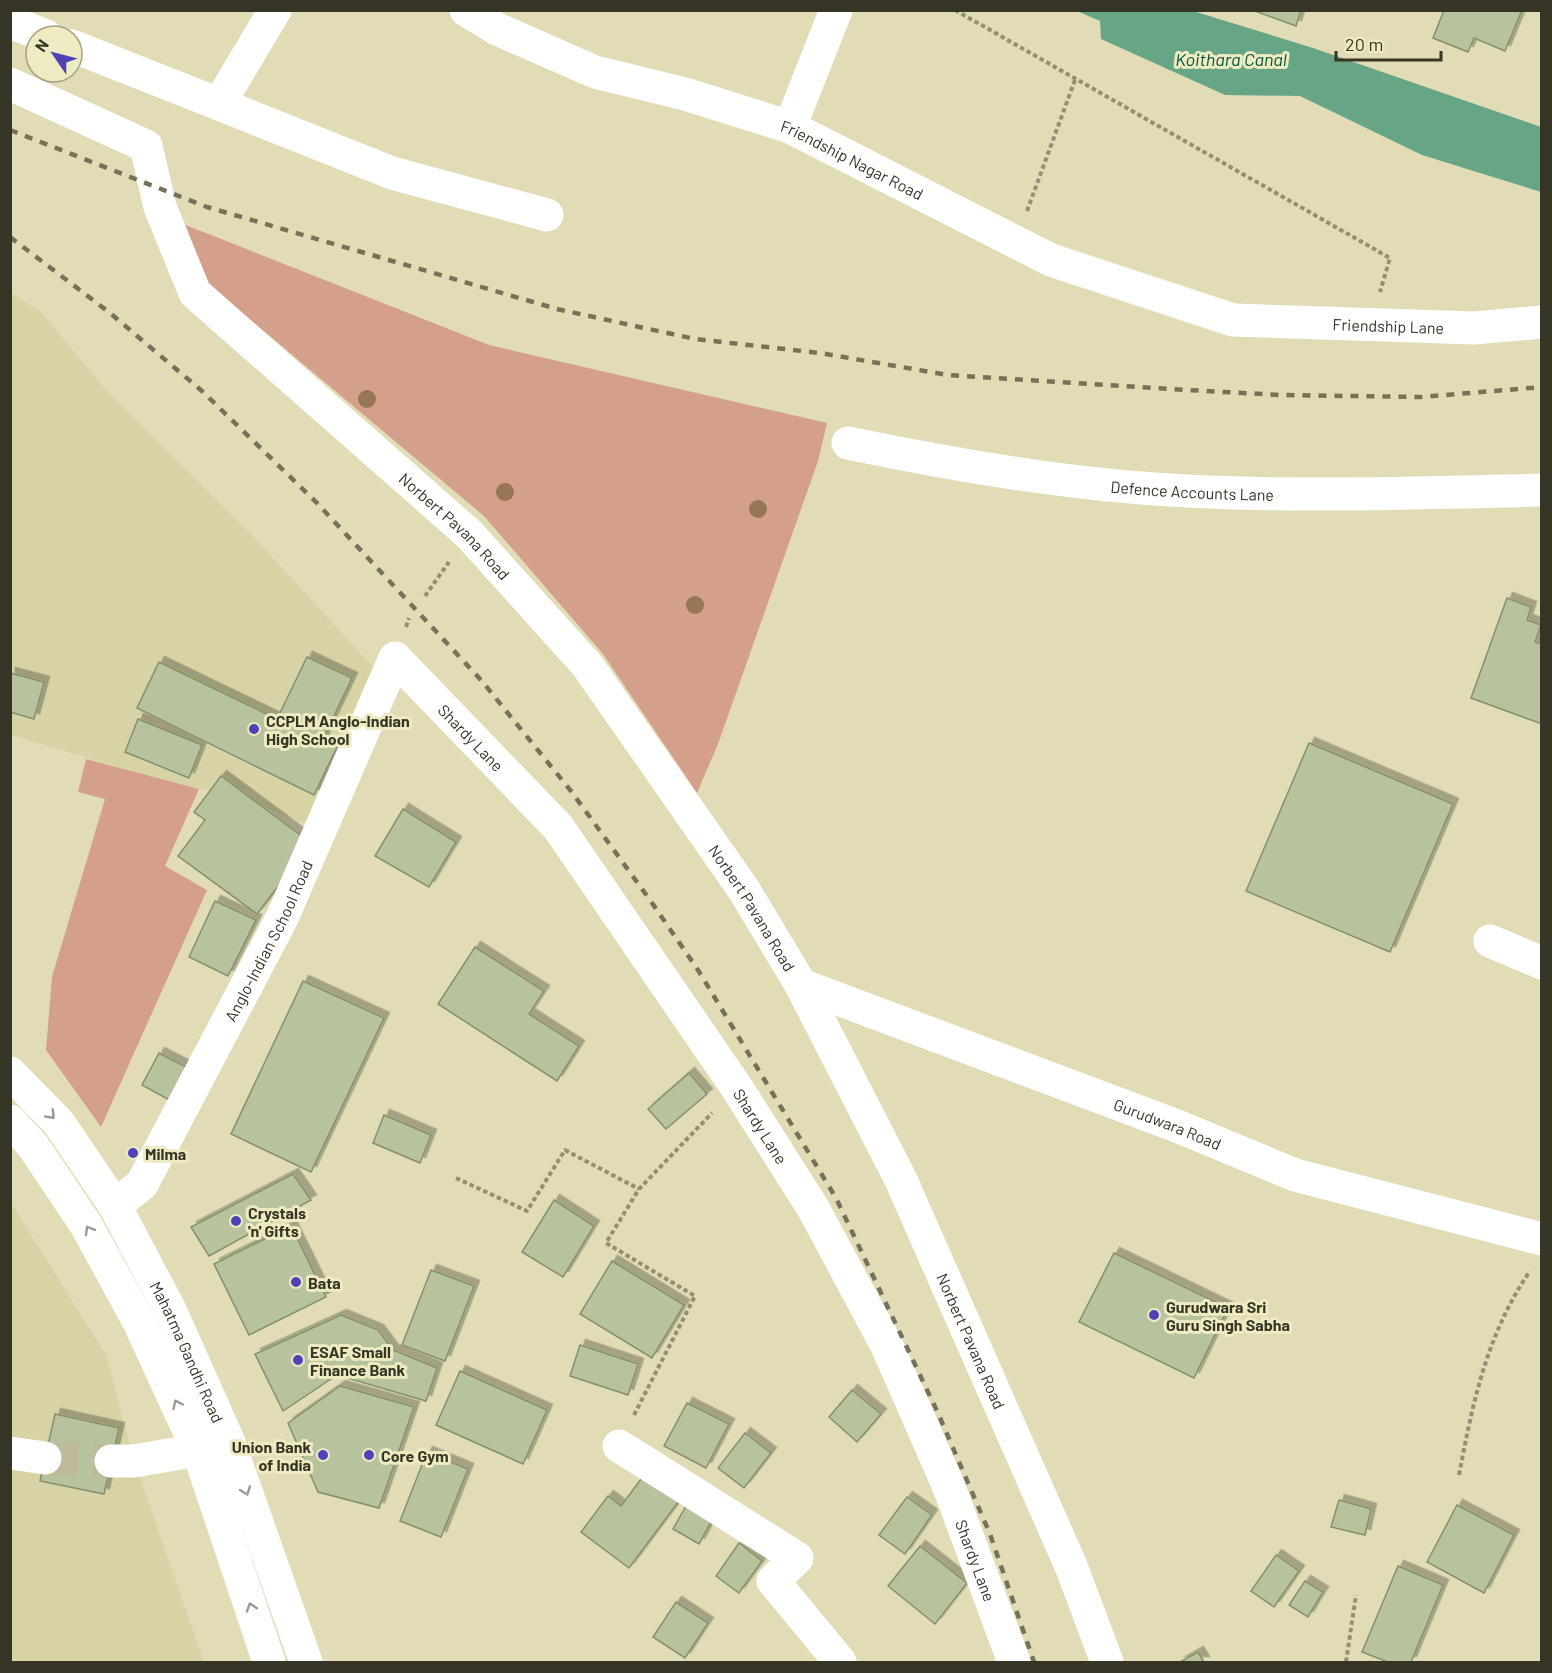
<svg xmlns="http://www.w3.org/2000/svg" width="1552" height="1673" viewBox="0 0 1552 1673" font-family="Barlow,sans-serif">
<style>
.built{fill:#d8d3a5}
.green{fill:#d49f8b}
.water{fill:#66a687}
.building{fill:#b7c39f;stroke:#84906d;stroke-width:1.5;filter:url(#shadow)}
.lines{fill:none;stroke-linecap:round;stroke-linejoin:round}
.minor-tunnel{stroke:#bfba99;stroke-width:33;stroke-dasharray:33 16;stroke-linecap:butt}
.path{stroke:#938f74;stroke-width:4;stroke-dasharray:4.5 3;stroke-linecap:butt}
.minor{stroke:#fff;stroke-width:33}
.major{stroke:#fff;stroke-width:33}
.rail{stroke:#75715a;stroke-width:4.5;stroke-dasharray:8 8;stroke-linecap:butt}
.tree{fill:#977657}
.oneway{stroke:#9a9a92}
.poi-dot{fill:#4f41b8;stroke:#eeeac2;stroke-width:2}
.labels{text-anchor:middle;dominant-baseline:central;stroke-width:6;stroke-linejoin:round;paint-order:stroke}
.street-label{font-size:16px;fill:#363425;stroke:#eeeac2}
.poi-label{font-size:16px;font-weight:bold;fill:#363425;stroke:#eeeac2;text-anchor:start}
.water-label{font-size:18px;font-style:italic;fill:#005639;stroke:#eeeac2}
</style>
<defs>
<filter id="shadow"><feDropShadow dx="5.5" dy="-5.5" stdDeviation="0" flood-color="#0004"/></filter>
</defs>
<rect width="100%" height="100%" fill="#e1dcb6"/>
<g class="built">
<polygon points="10,292 42,313 107,391 252,535 373,667 314,827 246,800 145,775 11,735"/>
<polygon points="10,1201 106,1355 134,1461 204,1662 11,1662"/>
</g>
<g class="green">
<polygon points="183,224 489,345 827,423 818,461 718,744 697,793 603,654 484,516 209,285"/>
<polygon points="86,759 199,789 165,866 207,890 101,1127 46,1050 52,977 105,799 78,792"/>
</g>
<polygon class="water" points="1077,11 1193,11 1313,48 1541,127 1541,192 1422,155 1300,96 1225,95 1101,39 1100,21"/>
<g class="building">
<polygon points="1252,10 1301,10 1296,26"/>
<polygon points="1444,10 1522,10 1505,51 1474,38 1468,52 1433,38"/>
<polygon points="1507,598 1531,607 1527,620 1541,625 1535,642 1542,644 1542,724 1471,698"/>
<polygon points="307,657 352,678 323,739 337,747 314,795 137,708 159,662 277,719"/>
<polygon points="10,673 44,682 34,719 10,712"/>
<polygon points="138,719 202,745 189,778 125,752"/>
<polygon points="1309,743 1453,804 1390,952 1246,891"/>
<polygon points="221,776 311,843 257,914 178,856 205,820 194,812"/>
<polygon points="403,809 456,842 429,887 375,856"/>
<polygon points="215,901 256,920 228,976 189,957"/>
<polygon points="475,947 544,991 529,1014 579,1046 557,1081 438,1004"/>
<polygon points="303,981 384,1018 311,1172 231,1134"/>
<polygon points="159,1053 190,1069 173,1102 142,1085"/>
<polygon points="689,1073 707,1094 666,1129 648,1109"/>
<polygon points="384,1115 431,1135 420,1163 373,1143"/>
<polygon points="293,1174 311,1200 209,1256 191,1227"/>
<polygon points="554,1200 594,1226 563,1277 522,1252"/>
<polygon points="291,1226 326,1297 249,1335 214,1264"/>
<polygon points="1114,1253 1228,1308 1194,1378 1079,1322"/>
<polygon points="612,1261 684,1305 652,1358 580,1314"/>
<polygon points="431,1270 474,1286 445,1361 402,1345"/>
<polygon points="341,1315 378,1330 393,1350 437,1368 426,1401 337,1375 283,1411 255,1354"/>
<polygon points="580,1345 638,1364 628,1395 570,1376"/>
<polygon points="460,1371 547,1410 523,1464 436,1425"/>
<polygon points="340,1386 414,1407 379,1508 318,1492 288,1423"/>
<polygon points="852,1390 881,1414 857,1442 829,1417"/>
<polygon points="687,1403 729,1424 706,1468 664,1446"/>
<polygon points="55,1414 119,1428 104,1494 40,1481"/>
<polygon points="745,1433 771,1453 744,1488 718,1468"/>
<polygon points="427,1452 468,1469 441,1537 400,1521"/>
<polygon points="644,1475 679,1501 629,1568 581,1532 608,1496 621,1506"/>
<polygon points="907,1497 932,1515 905,1554 879,1535"/>
<polygon points="1339,1500 1371,1509 1365,1535 1331,1527"/>
<polygon points="1457,1505 1514,1535 1484,1593 1427,1562"/>
<polygon points="686,1506 712,1520 699,1544 673,1529"/>
<polygon points="739,1543 762,1561 739,1593 716,1576"/>
<polygon points="920,1546 967,1583 935,1624 888,1586"/>
<polygon points="1276,1555 1299,1571 1274,1607 1251,1591"/>
<polygon points="1398,1566 1443,1585 1411,1662 1388,1662 1362,1652"/>
<polygon points="1305,1581 1323,1592 1308,1617 1289,1605"/>
<polygon points="676,1602 708,1623 685,1658 653,1637"/>
<polygon points="1198,1652 1204,1662 1180,1662"/>
</g>
<g class="lines">
<polyline class="minor-tunnel" points="45,1458 111,1461"/>
<g class="path">
<polyline points="955,10 1390,258 1380,292"/>
<polyline points="1027,211 1075,80"/>
<polyline points="425,596 449,562"/>
<polyline points="406,627 409,618"/>
<polyline points="456,1178 527,1211 565,1150 639,1189"/>
<polyline points="634,1415 695,1296 606,1243 639,1189 712,1113"/>
<path d="M1459 1475C1473 1401 1487 1334 1530 1271"/>
<polyline points="1346,1662 1356,1595"/>
</g>
<g class="minor">
<path id="s1" d="M466 10 497 29 595 72 685 94 790 127 1051 260 1233 320 1474 328 1542 322"/>
<polyline points="10,22 46,36"/>
<polyline points="72,46 219,104 275,10"/>
<path id="s2" d="M10 84 146 146 160 207 195 293 469 534 587 665 744 890 801 985 901 1180 1071 1566 1107 1662"/>
<polyline points="219,104 392,173 547,215"/>
<polyline points="790,127 836,10"/>
<path id="s3" d="M848 443C949 464 1051 482 1154 489 1283 498 1412 493 1542 490"/>
<polyline points="1490,941 1542,963"/>
<path id="s4" d="M801 985 1177 1126 1295 1175 1542 1239"/>
<path id="s5" d="M115 1206 142 1184 282 918 395 658 558 827 737 1088 813 1208 887 1346 949 1487 1014 1662"/>
<polyline points="619,1446 797,1558 773,1581 840,1662"/>
<polyline points="10,1453 45,1458"/>
<polyline points="111,1461 134,1461 198,1450"/>
</g>
<g class="major">
<path id="s6" d="M10 1073 59 1123 115 1206 170 1310 228 1440 306 1662"/>
<polyline points="10,1121 33,1146 86,1225 139,1322 198,1450 269,1662"/>
</g>
<g class="rail">
<polyline points="10,130 207,207 557,309 695,339 820,353 948,375 1169,389 1280,395 1421,397 1542,387"/>
<polyline points="10,237 110,313 202,391 317,503 481,680 571,791 650,900 698,970 836,1198 938,1413 990,1534 1034,1662"/>
</g>
</g>
<g class="tree">
<circle cx="367" cy="399" r="9"/>
<circle cx="505" cy="492" r="9"/>
<circle cx="758" cy="509" r="9"/>
<circle cx="695" cy="605" r="9"/>
</g>
<defs><path id="oneway-chevron" d="M-2-3.5L2.5 0L-2 3.5" fill="none" stroke-width="1.6" stroke-linecap="round" stroke-linejoin="round" transform="scale(1.5)"/></defs>
<g class="oneway">
<use href="#oneway-chevron" transform="translate(51 1115) rotate(46)"/>
<use href="#oneway-chevron" transform="translate(89 1230) rotate(-120)"/>
<use href="#oneway-chevron" transform="translate(177 1404) rotate(-115)"/>
<use href="#oneway-chevron" transform="translate(246 1491) rotate(70)"/>
<use href="#oneway-chevron" transform="translate(251 1607) rotate(-108)"/>
</g>
<g class="poi-dot">
<circle cx="254" cy="729" r="6"/>
<circle cx="133" cy="1153" r="6"/>
<circle cx="236" cy="1221" r="6"/>
<circle cx="296" cy="1282" r="6"/>
<circle cx="1154" cy="1315" r="6"/>
<circle cx="298" cy="1360" r="6"/>
<circle cx="323" cy="1455" r="6"/>
<circle cx="369" cy="1455" r="6"/>
</g>
<g class="labels">
<g class="street-label">
<text stroke="none"><textPath href="#s1" startOffset="416">Friendship Nagar Road</textPath></text>
<text stroke="none"><textPath href="#s1" startOffset="986">Friendship Lane</textPath></text>
<text stroke="none"><textPath href="#s3" startOffset="348">Defence Accounts Lane</textPath></text>
<text stroke="none"><textPath href="#s2" startOffset="654">Norbert Pavana Road</textPath></text>
<text stroke="none"><textPath href="#s5" startOffset="729">Shardy Lane</textPath></text>
<text stroke="none"><textPath href="#s2" startOffset="1140">Norbert Pavana Road</textPath></text>
<text stroke="none"><textPath href="#s5" startOffset="309">Anglo-Indian School Road</textPath></text>
<text stroke="none"><textPath href="#s4" startOffset="392">Gurudwara Road</textPath></text>
<text stroke="none"><textPath href="#s5" startOffset="1215">Shardy Lane</textPath></text>
<text stroke="none"><textPath href="#s2" startOffset="1626">Norbert Pavana Road</textPath></text>
<text stroke="none"><textPath href="#s6" startOffset="333">Mahatma Gandhi Road</textPath></text>
<text stroke="none"><textPath href="#s5" startOffset="1701">Shardy Lane</textPath></text>
</g>
<g class="poi-label">
<text x="266" y="720">CCPLM Anglo-Indian<tspan x="266" dy="18">High School</tspan></text>
<text x="145" y="1153">Milma</text>
<text x="248" y="1212">Crystals<tspan x="248" dy="18">'n' Gifts</tspan></text>
<text x="308" y="1282">Bata</text>
<text x="1166" y="1306">Gurudwara Sri<tspan x="1166" dy="18">Guru Singh Sabha</tspan></text>
<text x="310" y="1351">ESAF Small<tspan x="310" dy="18">Finance Bank</tspan></text>
<text x="311" y="1446" text-anchor="end">Union Bank<tspan x="311" dy="18">of India</tspan></text>
<text x="381" y="1455">Core Gym</text>
</g>
<g class="water-label">
<text x="1231" y="59">Koithara Canal</text>
</g>
</g>
<rect width="1552" height="1673" fill="none" stroke="#363425" stroke-width="24"/>
<g transform="translate(54 54) rotate(305)"><circle r="28" fill="#eeeac2" stroke="#a4a183" stroke-width="1.5"/>
<path d="M0-4.5L10 22L0 15L-10 22Z" fill="#4f41b8"/>
<text y="-9" font-size="16" font-weight="bold" text-anchor="middle" fill="#363425">N</text>
</g>
<path d="M1336 51v9h105v-9" fill="none" stroke="#363425" stroke-width="3"/>
<text x="1345" y="51" font-size="18" fill="#363425" stroke="#eeeac2" stroke-width="4.5" paint-order="stroke">20 m</text>
</svg>
